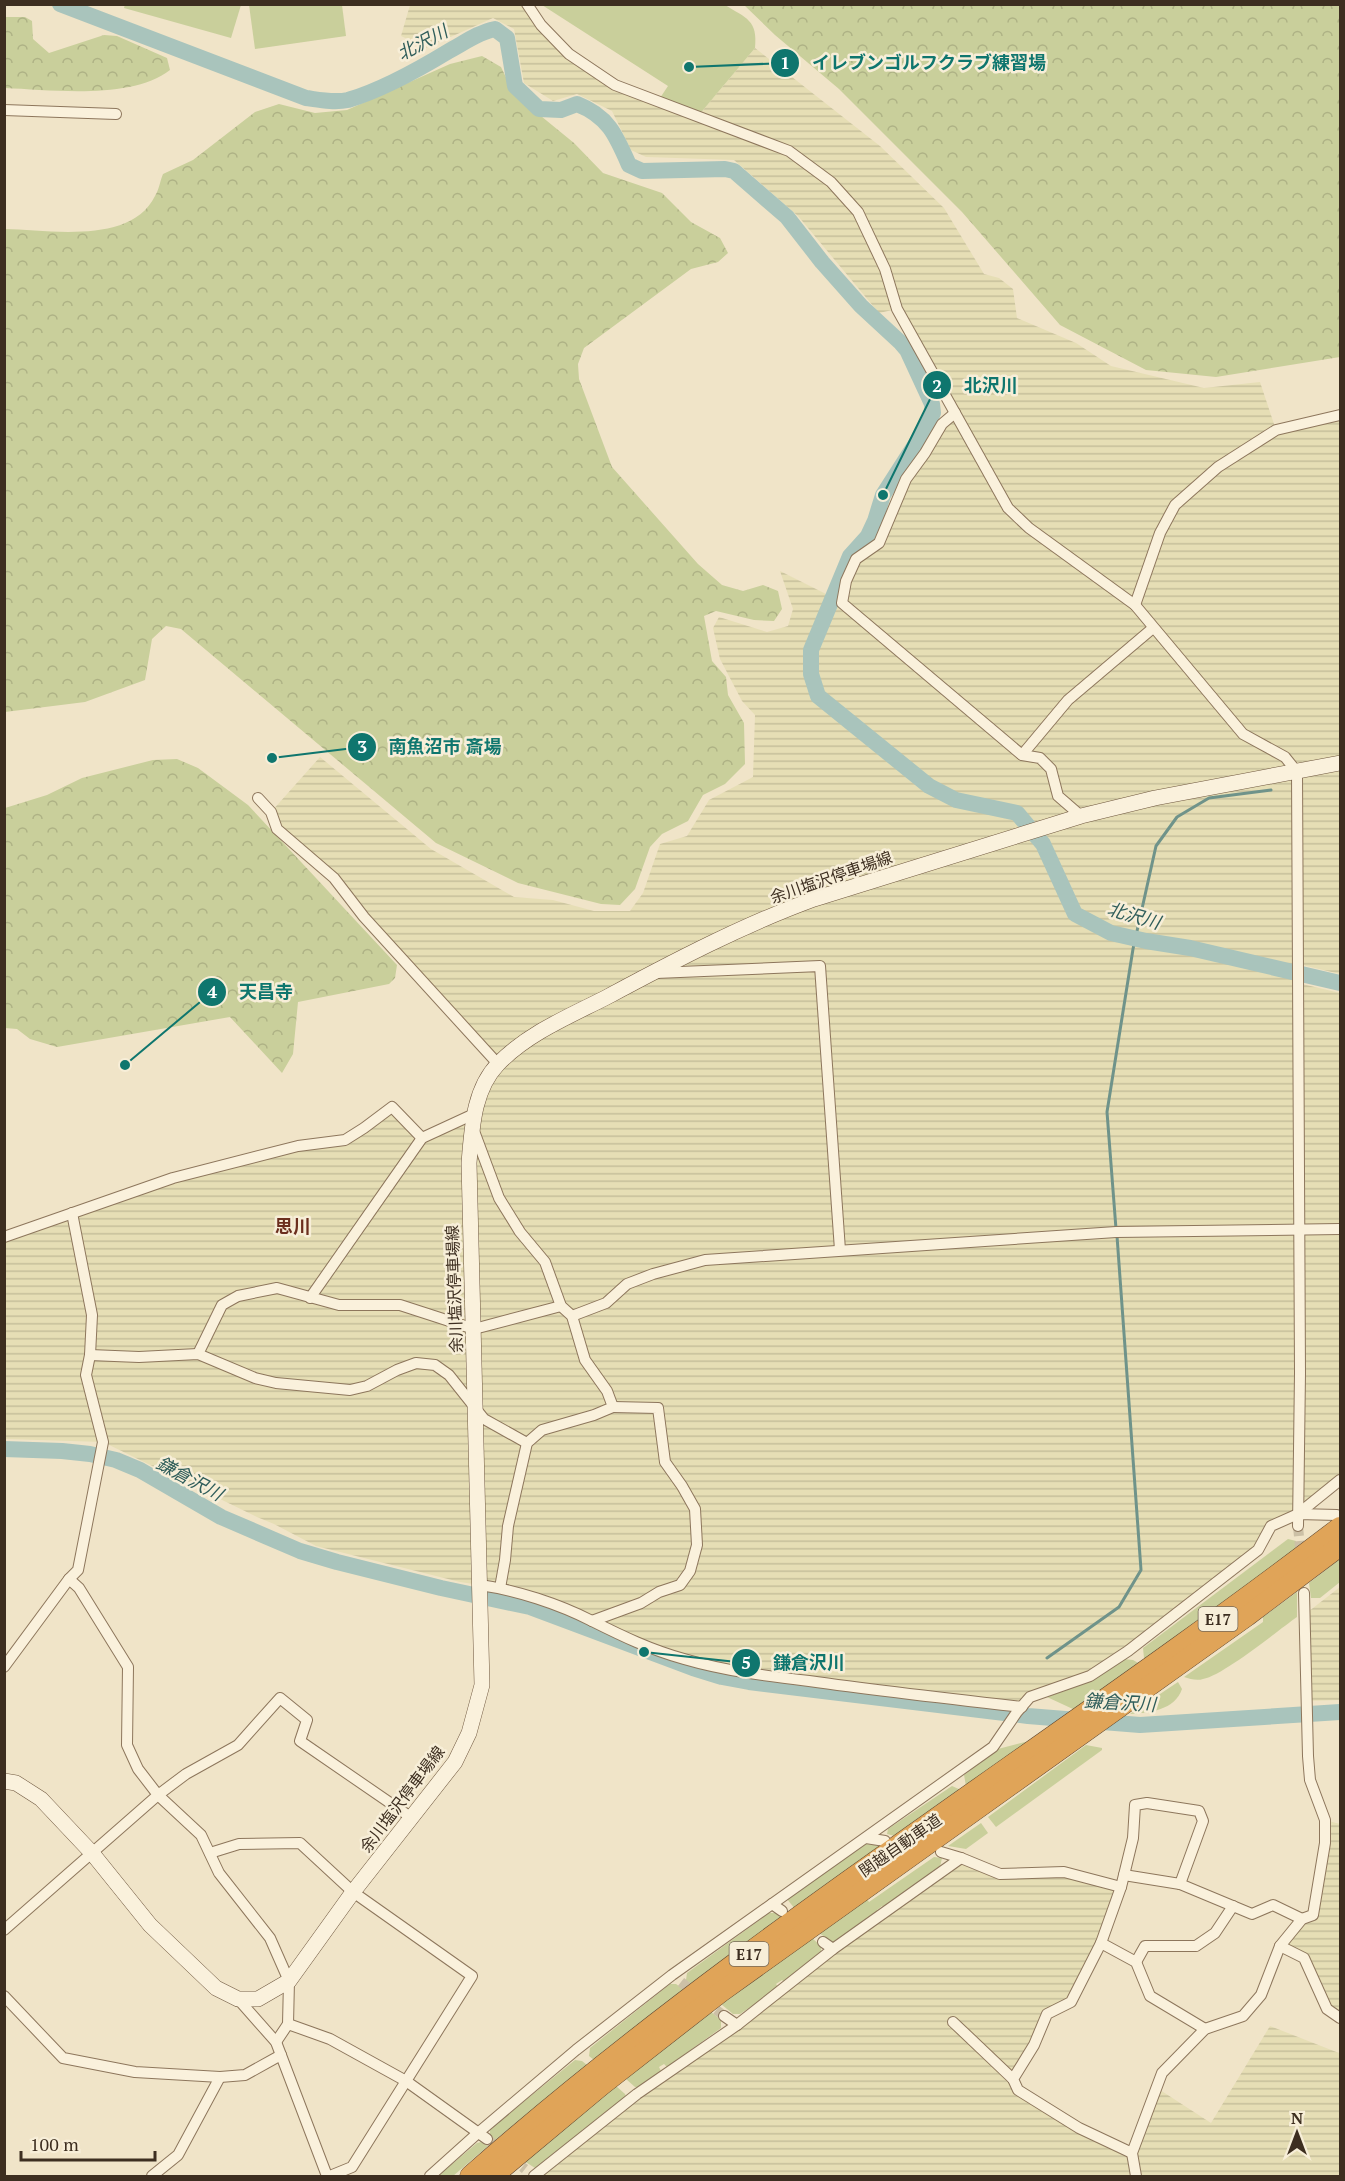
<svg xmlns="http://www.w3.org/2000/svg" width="1345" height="2181" viewBox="0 0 1345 2181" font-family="'PT Serif','Noto Sans JP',serif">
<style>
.farmland{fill:url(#farmland-rules)}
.green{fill:#c9cf9b}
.forest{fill:url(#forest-crowns)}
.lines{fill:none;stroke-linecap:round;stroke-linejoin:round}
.stream{stroke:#6f938a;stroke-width:3}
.river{stroke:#a9c4bc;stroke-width:16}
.minor-tunnel{stroke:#ccc0a6;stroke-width:10;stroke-dasharray:10 5;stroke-linecap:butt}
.minor-casing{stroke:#8d765c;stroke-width:12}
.secondary-casing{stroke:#6f573f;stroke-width:16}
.motorway-casing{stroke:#5b4430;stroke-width:21}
.minor{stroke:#faf1dc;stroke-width:10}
.secondary{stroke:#faf1dc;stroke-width:15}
.motorway{stroke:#e0a458;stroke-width:20}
.labels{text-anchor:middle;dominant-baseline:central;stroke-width:5;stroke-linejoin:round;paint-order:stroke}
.shield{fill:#f7eed8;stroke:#756857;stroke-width:1.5}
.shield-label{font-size:15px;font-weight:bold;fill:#3d2e20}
.street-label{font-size:16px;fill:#3d2e20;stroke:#f7eed8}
.water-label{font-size:18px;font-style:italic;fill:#2f5d5a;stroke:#f7eed8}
.neighbourhood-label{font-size:18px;font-weight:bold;fill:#6b2e1e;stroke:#f7eed8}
.leader{fill:none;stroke:#0f766e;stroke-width:2}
.callout-dot{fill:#0f766e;stroke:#f7eed8;stroke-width:2}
.mark-label{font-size:18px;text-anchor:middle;font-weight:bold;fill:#fff}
.callout-label{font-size:18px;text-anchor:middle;font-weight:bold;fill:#0f766e;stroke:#f7eed8;stroke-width:5;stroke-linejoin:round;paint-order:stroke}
</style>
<defs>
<pattern id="farmland-rules" width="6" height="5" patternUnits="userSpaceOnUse" patternTransform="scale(1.5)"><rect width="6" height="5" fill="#e6deb5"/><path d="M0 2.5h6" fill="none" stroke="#c6bf9b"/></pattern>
<pattern id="forest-crowns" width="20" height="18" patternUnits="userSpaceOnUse" patternTransform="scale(1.5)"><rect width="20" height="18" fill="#c9cf9b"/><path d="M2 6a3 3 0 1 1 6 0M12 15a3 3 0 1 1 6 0" fill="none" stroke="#aeb285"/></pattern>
</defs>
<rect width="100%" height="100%" fill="#f0e4c8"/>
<g class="farmland">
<polygon points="410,5 527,5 541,25 615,85 698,116 755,48 880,146 944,208 984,274 999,278 1013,289 1017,318 1076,343 1111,366 1204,388 1260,382 1276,430 1340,415 1340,974 1298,964 1298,983 1340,993 1340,1480 1271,1526 1258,1550 1090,1676 1030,1697 1022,1707 711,1667 500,1588 460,1582 316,1546 274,1524 257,1517 103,1442 5,1439 4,1237 173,1178 345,1140 392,1107 422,1138 474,1114 498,1064 334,878 277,829 271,812 320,757 431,849 514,897 553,900 594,911 630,911 643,893 660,844 687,836 709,800 753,777 755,715 742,701 720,659 713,628 719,617 767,632 788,626 793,609 780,571 842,602 856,559 879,542 906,479 955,413 897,309 879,313 798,216 734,160 646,157 631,150 612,111 577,94 553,101 524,83 514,29 493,18 426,48 401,36"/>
<polygon points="1340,1587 1340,1700 1306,1701 1304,1615"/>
<polygon points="1325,1820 1340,1824 1340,2018 1327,2009 1304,1958 1280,1946 1313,1915"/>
<polygon points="961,1858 1000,1874 1064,1872 1121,1887 1071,2002 1047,2014 1013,2079 1018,2090 1132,2153 1157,2088 1211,2123 1270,2026 1339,2053 1340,2049 1340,2176 534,2176"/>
</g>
<g class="green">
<polygon points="125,4 241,4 241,5 231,38 124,8"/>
<polygon points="249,5 342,5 346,36 255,49"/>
<path d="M542 5H725C746 18 758 20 755 48L698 116 658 101 668 86Z"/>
<polygon points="1288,1539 1296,1541 1295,1550 1147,1658 1144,1658 1143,1648"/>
<polygon points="1340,1559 1340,1582 1320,1598 1311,1598 1309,1583"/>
<path d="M1297 1592V1617C1277 1631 1224 1675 1203 1679 1197 1681 1190 1679 1184 1677L1263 1622V1617Z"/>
<polygon points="1123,1659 1133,1660 1140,1664 1075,1710 1047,1697 1092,1681"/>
<path d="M1178 1682 1182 1689C1175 1710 1149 1713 1130 1714Z"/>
<polygon points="1025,1742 1029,1743 966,1786 964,1775 998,1749"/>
<polygon points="1086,1745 1102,1748 1102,1750 996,1827 988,1817"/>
<polygon points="952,1786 961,1790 895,1836 887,1834 888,1829"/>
<polygon points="981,1823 988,1833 966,1849 948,1846"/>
<polygon points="866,1844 882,1846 795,1909 787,1899"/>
<polygon points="934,1857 942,1858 940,1867 885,1908 882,1906 877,1910 879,1913 834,1943 819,1933 867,1899 869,1902"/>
<polygon points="769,1913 776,1913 783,1918 693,1985 686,1980 687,1973"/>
<polygon points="812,1938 821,1946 821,1952 785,1983 782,1980 776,1984 779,1988 740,2014 733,2014 721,2004"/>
<polygon points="670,1984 676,1984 685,1991 594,2060 589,2056 590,2048"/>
<polygon points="711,2012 721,2020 721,2028 667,2067 664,2064 659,2067 661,2071 642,2087 635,2087 626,2079"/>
<polygon points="575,2060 582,2061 587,2065 495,2140 490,2136 490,2129"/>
<polygon points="616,2086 625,2094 626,2097 591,2128 588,2126 582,2130 585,2135 539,2168 535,2168 524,2161"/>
<polygon points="481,2142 488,2146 453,2176 438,2176 477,2143"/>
</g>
<g class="forest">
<polygon points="744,5 1340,5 1340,357 1216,377 1146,370 1060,325 962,212 839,89 775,35"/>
<path d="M5 17H25L32 21 33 39 49 53 104 35 117 36 167 58 170 70C132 100 52 90 5 88Z"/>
<path d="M482 56 501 67 514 94 574 143 603 173 662 193 691 222 720 238 728 253 718 262 691 269 584 348 578 364 579 379 612 467 698 564 722 585 743 591 763 585 778 591 782 609 774 621 754 620 716 611 704 616 712 661 726 677 728 695 744 723 745 764 725 784 703 795 688 821 662 834 650 847 635 889 620 905 601 904 518 883 436 843 181 629 166 626 152 639 145 680 85 702 5 712V229C49 230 131 245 155 196 159 190 160 181 163 174L193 160 255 112 279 104 315 113 347 110 450 64Z"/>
<polygon points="177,759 198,768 248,805 397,965 395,978 389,984 298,1002 293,1054 282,1073 230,1017 57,1047 30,1039 17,1029 5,1028 5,808 47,795 82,778 153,760"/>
</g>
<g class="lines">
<g class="stream">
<polyline points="1116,1229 1107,1112 1133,949 1156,846 1177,817 1209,798 1271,790"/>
<polyline points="1047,1658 1119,1607 1141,1570 1117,1236"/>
</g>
<g class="river">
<path d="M60 4 306 98C320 100 334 103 348 100 379 91 421 68 449 51 464 43 479 32 495 29L507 38 515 86 539 109 561 110 577 104C608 116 616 135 629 165L642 171 725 169 734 171 787 217 822 262 861 306 901 343 907 350 932 404 933 413 924 431 883 495 875 521 868 536 850 556 811 650V674L818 696 929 786 956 800 1017 813 1043 844 1075 914 1111 933 1146 941 1190 948 1340 983"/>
<polyline points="4,1449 62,1451 90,1454 116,1460 140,1470 221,1517 300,1551 337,1562 441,1588 530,1607 693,1668 722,1677 749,1682 1028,1716 1140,1725 1340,1712"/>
</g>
<g class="minor-tunnel">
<polyline points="1298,1526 1301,1558"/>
<polyline points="681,1982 724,2016"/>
<polyline points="487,2139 525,2169"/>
</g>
<defs>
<g id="minor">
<polyline points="527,4 541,25 569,54 615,85 789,151 831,182 858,212 885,269 897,309 1008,508 1029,528 1135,605 1243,734 1285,757 1297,772 1300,1373 1298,1526"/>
<polyline points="4,110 116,114"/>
<polyline points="955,413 942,424 925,453 906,479 879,543 856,559 846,581 842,603 1022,755 1040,758 1051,769 1058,796 1081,816"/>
<polyline points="1135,605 1160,533 1175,505 1218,467 1276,430 1340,415"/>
<polyline points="1022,755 1068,700 1153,628"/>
<polyline points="258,798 271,812 277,829 334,878 364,917 498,1064"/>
<polyline points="656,973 820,966 840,1250"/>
<polyline points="474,1131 499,1198 520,1232 545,1262 561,1306 572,1316 585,1360 607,1391 613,1407 594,1415 542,1430 527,1443 508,1526 505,1560 500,1588"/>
<polyline points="4,1237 173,1178 298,1146 345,1140 364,1128 392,1107 422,1138"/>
<polyline points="310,1298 422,1138 474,1114"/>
<polyline points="572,1316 606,1303 627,1284 653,1274 705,1260 1116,1232 1340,1229"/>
<polyline points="198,1354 222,1305 238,1296 277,1288 339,1305 400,1305 474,1329 561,1306"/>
<polyline points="90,1355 139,1357 198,1354 255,1378 276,1383 350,1390 367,1386 397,1370 416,1363 435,1365 449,1375 484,1419 527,1443"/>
<polyline points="1298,1514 1340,1480"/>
<polyline points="69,1579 79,1588 128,1667 127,1745 138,1769 158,1795 201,1835 219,1873 270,1938 289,1981 288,2024 276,2042"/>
<path d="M480 1585C516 1590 559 1604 592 1621 622 1636 651 1650 684 1659 725 1671 767 1676 809 1681 880 1691 951 1699 1022 1707"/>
<polyline points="592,1621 641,1603 659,1592 680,1585 690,1571 697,1545 695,1509 682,1486 665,1462 658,1408 613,1407"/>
<polyline points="4,1667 69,1579 78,1570 103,1442 86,1375 90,1355 92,1315 72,1213"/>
<polyline points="866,1838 885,1841"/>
<polyline points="941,1852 961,1858 1000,1874 1064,1872 1121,1887"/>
<polyline points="210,1853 239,1844 300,1843 353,1892 472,1976 352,2167 330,2176"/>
<polyline points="1124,1875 1133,1838 1135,1805 1147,1803 1199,1811 1203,1821 1180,1884"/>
<polyline points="772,1904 782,1911"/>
<polyline points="4,1930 158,1795 186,1774 238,1745 280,1698 307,1720 300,1741 412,1818"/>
<polyline points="823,1942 833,1949"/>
<polyline points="1101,1943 1071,2002 1047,2014 1034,2045 1013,2079 1018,2090 1079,2128 1132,2153"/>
<polyline points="1280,1946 1304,1958 1327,2009 1340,2018"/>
<polyline points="1136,1962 1145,1946 1196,1946 1215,1933 1233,1906"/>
<polyline points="4,1996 63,2058 135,2072 220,2077 245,2075 281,2055"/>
<polyline points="238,1999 276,2042 327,2176"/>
<polyline points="724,2016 737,2025"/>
<polyline points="953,2022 1013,2079"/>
<polyline points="288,2024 330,2039 406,2081 487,2139"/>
<polyline points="1205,2029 1150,1996 1136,1962 1101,1943 1121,1887 1124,1875 1180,1884 1252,1914 1273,1905 1302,1919"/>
<polyline points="152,2176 178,2155 220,2077"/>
<polyline points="430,2176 479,2132 576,2050 672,1975 993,1747 1017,1712 1030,1697 1090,1676 1128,1651 1258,1550 1271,1526 1298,1514 1337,1515"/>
<polyline points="534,2176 637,2094 737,2025 833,1949 961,1858"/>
<polyline points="1136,2176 1132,2153 1162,2073 1205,2029 1243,2016 1261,1995 1280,1946 1302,1919 1313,1915 1325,1843 1325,1820 1310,1780 1308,1756 1304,1593"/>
</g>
<path id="secondary" d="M4 1781 16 1783 41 1799 92 1853 150 1925 216 1988 238 1999H258L289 1981 353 1892 455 1762 469 1733 482 1685 469 1163C472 1129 473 1090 498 1064 528 1033 570 1016 607 997 674 961 743 925 814 899L1081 816 1155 798 1340 763"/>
<g id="motorway">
<path d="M470 2176C742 1936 1053 1747 1340 1527"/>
<polyline points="493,2176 602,2085 721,1992 1247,1616 1340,1546"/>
</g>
</defs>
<use href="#minor" class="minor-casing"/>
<use href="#secondary" class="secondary-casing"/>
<use href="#motorway" class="motorway-casing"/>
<use href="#minor" class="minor"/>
<use href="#secondary" class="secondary"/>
<use href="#motorway" class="motorway"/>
</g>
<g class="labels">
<g class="shield">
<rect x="1198.5" y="1607" width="39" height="24" rx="4.5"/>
<rect x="729.5" y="1942" width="39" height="24" rx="4.5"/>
</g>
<g class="shield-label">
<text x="1218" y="1619">E17</text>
<text x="749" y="1954">E17</text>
</g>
<g class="street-label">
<text transform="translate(831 877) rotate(-19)">余川塩沢停車場線</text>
<text transform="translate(454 1289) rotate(-92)">余川塩沢停車場線</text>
<text transform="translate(402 1799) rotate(-53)">余川塩沢停車場線</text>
<text transform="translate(900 1845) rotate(-35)">関越自動車道</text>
</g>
<g class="water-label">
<text transform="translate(422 42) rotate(-28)">北沢川</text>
<text transform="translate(1134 915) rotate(16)">北沢川</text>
<text transform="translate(190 1478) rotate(28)">鎌倉沢川</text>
<text transform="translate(1120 1702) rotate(3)">鎌倉沢川</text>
</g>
<g class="neighbourhood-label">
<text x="293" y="1226">思川</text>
</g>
</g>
<path class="leader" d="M689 67L785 63M883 495L937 385M272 758L362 747M125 1065L212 992M644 1652L746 1663"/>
<g class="callout-dot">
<circle cx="689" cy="67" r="6"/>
<circle cx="883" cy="495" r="6"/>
<circle cx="272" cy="758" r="6"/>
<circle cx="125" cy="1065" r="6"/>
<circle cx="644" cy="1652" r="6"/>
<circle cx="785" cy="63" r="15"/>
<circle cx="937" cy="385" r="15"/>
<circle cx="362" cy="747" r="15"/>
<circle cx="212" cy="992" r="15"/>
<circle cx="746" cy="1663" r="15"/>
</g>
<g class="mark-label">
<text x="785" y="69">1</text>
<text x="937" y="392">2</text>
<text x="362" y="753">3</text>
<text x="212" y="998">4</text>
<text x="746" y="1669">5</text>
</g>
<g class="callout-label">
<text x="929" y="69">イレブンゴルフクラブ練習場</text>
<text x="991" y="392">北沢川</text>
<text x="445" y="753">南魚沼市 斎場</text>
<text x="266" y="998">天昌寺</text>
<text x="809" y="1669">鎌倉沢川</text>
</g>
<rect width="1345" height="2181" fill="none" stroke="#3d2e20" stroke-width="12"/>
<g transform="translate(1297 2133)" stroke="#f7eed8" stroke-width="4.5" paint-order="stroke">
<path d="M0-4.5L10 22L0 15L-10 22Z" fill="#3d2e20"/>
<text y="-9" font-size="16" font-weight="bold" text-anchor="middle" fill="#3d2e20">N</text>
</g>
<path d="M21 2151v9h134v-9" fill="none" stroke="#3d2e20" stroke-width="3"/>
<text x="30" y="2151" font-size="18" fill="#3d2e20" stroke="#f7eed8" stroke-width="4.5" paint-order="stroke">100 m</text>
</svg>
